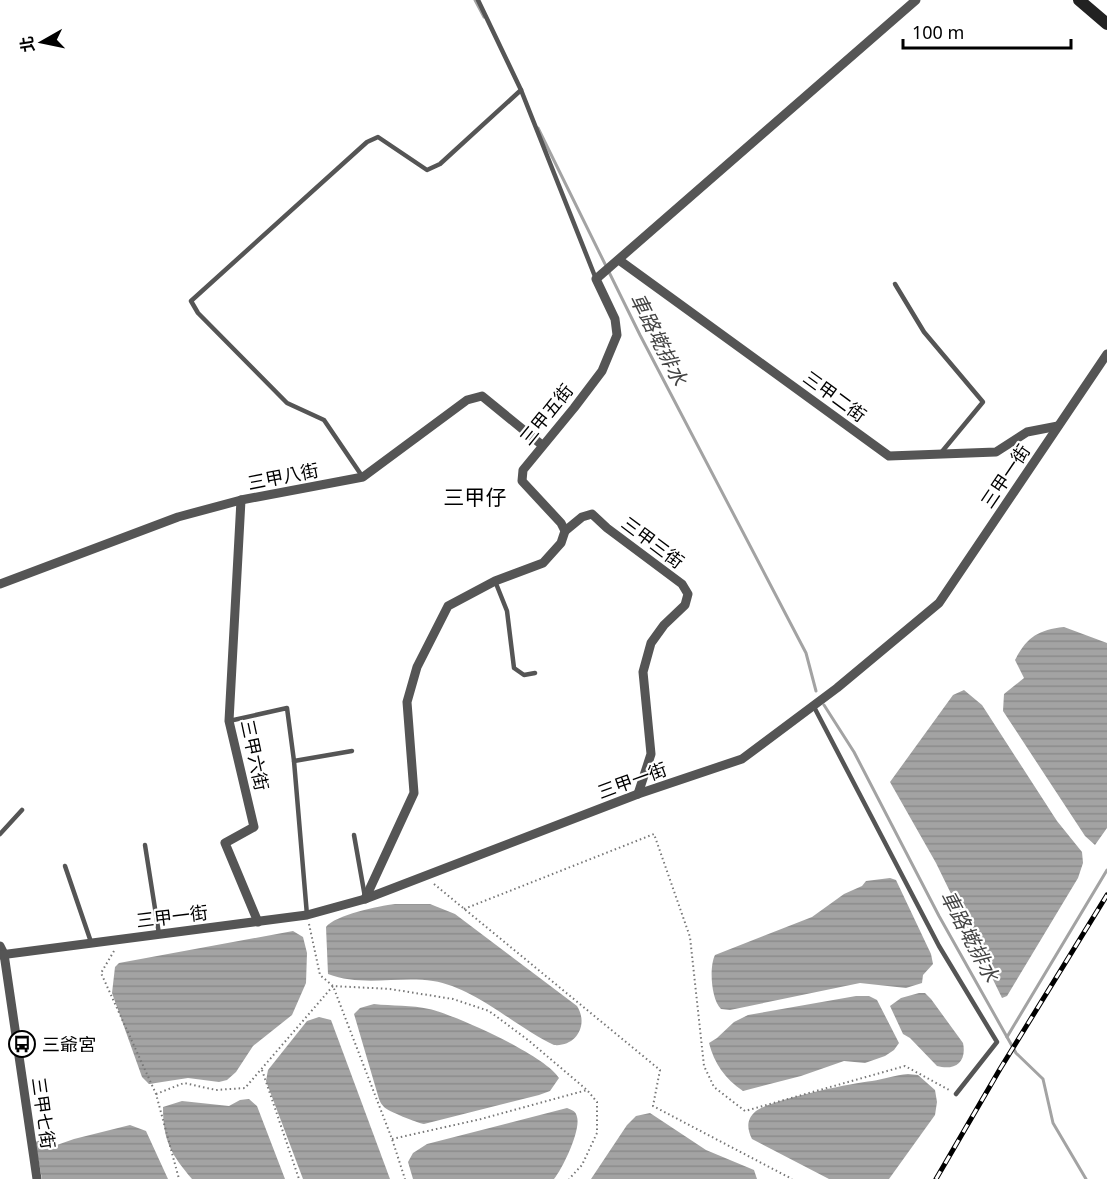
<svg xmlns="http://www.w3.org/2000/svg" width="1107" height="1179" viewBox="0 0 1107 1179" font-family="'Noto Sans','Noto Sans TC',sans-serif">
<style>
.water{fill:url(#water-rules)}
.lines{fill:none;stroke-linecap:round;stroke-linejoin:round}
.stream{stroke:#a3a3a3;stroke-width:3}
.path{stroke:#777;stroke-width:2;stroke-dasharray:1.5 3;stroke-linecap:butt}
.lane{stroke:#555;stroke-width:4.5}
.street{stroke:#555;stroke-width:9}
.secondary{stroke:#222;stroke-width:12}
.rail-casing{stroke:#000;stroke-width:5}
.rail{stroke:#fff;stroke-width:3;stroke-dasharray:9;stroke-linecap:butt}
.labels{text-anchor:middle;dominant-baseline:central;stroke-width:4.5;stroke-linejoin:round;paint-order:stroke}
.street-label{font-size:18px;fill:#000;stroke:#fff}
.poi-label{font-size:18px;fill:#000;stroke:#fff;text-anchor:start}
.water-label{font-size:20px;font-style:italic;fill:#444;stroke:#fff}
.quarter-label{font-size:21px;fill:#000;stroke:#fff}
</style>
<defs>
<pattern id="water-rules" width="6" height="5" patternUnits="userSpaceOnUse" patternTransform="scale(1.5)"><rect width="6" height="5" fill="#a3a3a3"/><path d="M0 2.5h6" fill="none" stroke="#8b8b8b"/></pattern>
</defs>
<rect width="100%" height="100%" fill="#fff"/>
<g class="water">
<path d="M1064 627 1107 643V828L1095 845 1085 836 1003 711 1004 694 1024 678 1015 660C1027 637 1038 630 1064 627Z"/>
<polygon points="964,690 982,705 1057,821 1082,852 1083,863 1078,878 1007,996 1002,998 936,863 890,782 953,695"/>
<path d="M890 878 896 880 931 954 933 964 923 975 922 983 906 988 860 983 730 1010 721 1009C711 999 709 967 715 955L812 917 844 894 862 886 866 881Z"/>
<path d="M395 904H430L455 914 577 1006C589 1025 576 1047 554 1045 516 1027 474 987 433 981 399 976 361 987 328 974L326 927C335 915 379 906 395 904Z"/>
<polygon points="293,931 303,937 307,953 306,983 292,1015 253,1046 236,1072 227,1080 219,1082 188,1078 149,1084 142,1077 112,993 115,967 119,963"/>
<path d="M919 993H925L931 999 963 1043C967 1062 955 1071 937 1066L910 1038 903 1034 890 1006 901 998Z"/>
<path d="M856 996H869L877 1000 899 1043 894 1050 885 1056 865 1063 844 1061 801 1076 743 1091C725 1079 714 1063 709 1043L717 1038 734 1022 748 1015Z"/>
<path d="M374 1004C392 1006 412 1005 429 1009 456 1015 546 1056 559 1078L550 1091 539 1095 424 1124C418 1123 387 1111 384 1107 382 1105 380 1102 379 1099L354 1014 360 1008Z"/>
<polygon points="319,1017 331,1020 390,1179 303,1179 266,1081 268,1070 307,1021"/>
<path d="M908 1074 918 1075 935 1090 937 1102 935 1115 889 1179H829L752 1139C747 1129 746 1119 756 1111 771 1100 851 1083 872 1081 884 1079 895 1075 908 1074Z"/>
<path d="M249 1099 257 1106 285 1179H192C171 1154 163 1141 163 1107L182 1101 229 1106 240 1100Z"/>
<path d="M567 1108C572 1110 576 1111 577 1117 581 1130 563 1168 554 1179H413L408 1162 413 1153 427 1144Z"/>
<polygon points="650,1113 706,1150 754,1170 757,1179 591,1179 627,1125 636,1116"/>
<polygon points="130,1125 146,1131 168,1179 42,1179 35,1142 50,1137 54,1146 74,1139"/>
</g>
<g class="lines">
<g class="stream">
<polyline points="475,0 484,17"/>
<polyline points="538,128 640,335 806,653 816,691"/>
<polyline points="824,705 854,752 939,916 1007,1037 1016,1053 1043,1079 1053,1123 1086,1179"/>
<polyline points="1007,1037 1107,870"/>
</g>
<g class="path">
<polyline points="434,884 660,1070 653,1106 792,1179"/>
<polyline points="464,909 654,834 690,937 704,1066 714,1087 745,1111 905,1066 951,1091"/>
<polyline points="309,924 320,975 333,986 392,1139 405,1179"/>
<polyline points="114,951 101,973 156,1094 179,1179"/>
<polyline points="262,1070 299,1179"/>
<polyline points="156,1094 184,1083 216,1090 245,1088 333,986 390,989 453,999 489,1011 528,1040 587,1090 597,1102 597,1133 582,1165 569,1179"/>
<polyline points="392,1139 481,1119 587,1090"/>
</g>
<g class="lane">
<polyline points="478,0 521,90 596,279"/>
<polyline points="895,284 924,332 983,402 940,454"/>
<polyline points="362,476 324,420 287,403 198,313 191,301 367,142 378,137 427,170 440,164 521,90"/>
<polyline points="495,581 507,611 514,668 524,675 535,673"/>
<polyline points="813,705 939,946 997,1042 956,1094"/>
<polyline points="229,721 287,708 294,761 307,915"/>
<polyline points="294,761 352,751"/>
<polyline points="0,834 22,810"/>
<polyline points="354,835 365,897"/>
<polyline points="145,845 159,934"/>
<polyline points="65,866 91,942"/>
</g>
<g class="street">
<polyline points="619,260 889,456 996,452 1027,432 1058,426"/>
<polyline points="241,500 229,721 254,827 225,843 258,922"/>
<polyline points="565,531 582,517 592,514 607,528 682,584 688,594 685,605 664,625 651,643 643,672 651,754 638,794"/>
<polyline points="0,584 178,517 241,500 363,477 467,400 482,396 542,445"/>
<polyline points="365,899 414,793 407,702 417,667 448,606 495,581 543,563 561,543 565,531 561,523 522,481 523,470 574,408 602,371 617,335 615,319 596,279 916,0"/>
<polyline points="0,946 4,954 37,1179"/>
<polyline points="0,955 307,915 365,899 638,794 742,759 837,688 939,603 1107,354"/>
</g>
<polyline class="secondary" points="1079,0 1107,24"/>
<defs>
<polyline id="rail" points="936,1179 1000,1069 1107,895"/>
</defs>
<use href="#rail" class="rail-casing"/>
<use href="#rail" class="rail"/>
</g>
<defs>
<symbol id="bus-ring" viewBox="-11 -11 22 22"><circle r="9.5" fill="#fff" stroke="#000" stroke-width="1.5"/><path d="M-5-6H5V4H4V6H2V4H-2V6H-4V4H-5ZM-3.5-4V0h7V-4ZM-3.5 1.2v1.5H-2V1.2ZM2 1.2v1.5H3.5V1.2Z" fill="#000"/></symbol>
</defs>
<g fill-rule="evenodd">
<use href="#bus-ring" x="7" y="1029" width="30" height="30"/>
</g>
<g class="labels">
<g class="street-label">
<text transform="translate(835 396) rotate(36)">三甲二街</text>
<text transform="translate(546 414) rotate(-51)">三甲五街</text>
<text transform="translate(283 476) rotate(-11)">三甲八街</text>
<text transform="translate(1005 476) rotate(-56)">三甲一街</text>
<text transform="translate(653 542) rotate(37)">三甲三街</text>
<text transform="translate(255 755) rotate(78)">三甲六街</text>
<text transform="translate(632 780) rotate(-20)">三甲一街</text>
<text transform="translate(172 916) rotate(-7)">三甲一街</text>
<text transform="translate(44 1113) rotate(82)">三甲七街</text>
</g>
<g class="poi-label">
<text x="42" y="1044">三爺宮</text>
</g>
<g class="water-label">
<text transform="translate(659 339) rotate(63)">車路墘排水</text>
<text transform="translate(970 936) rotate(62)">車路墘排水</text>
</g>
<g class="quarter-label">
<text x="475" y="497">三甲仔</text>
</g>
</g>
<g transform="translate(42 42) rotate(261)" stroke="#ffffff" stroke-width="4.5" paint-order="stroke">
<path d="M0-4.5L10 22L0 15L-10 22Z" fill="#000000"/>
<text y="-9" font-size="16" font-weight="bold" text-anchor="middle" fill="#000000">北</text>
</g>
<path d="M903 39v9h168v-9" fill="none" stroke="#000000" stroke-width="3"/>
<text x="912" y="39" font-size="18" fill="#000000" stroke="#ffffff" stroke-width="4.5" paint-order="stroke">100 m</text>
</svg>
